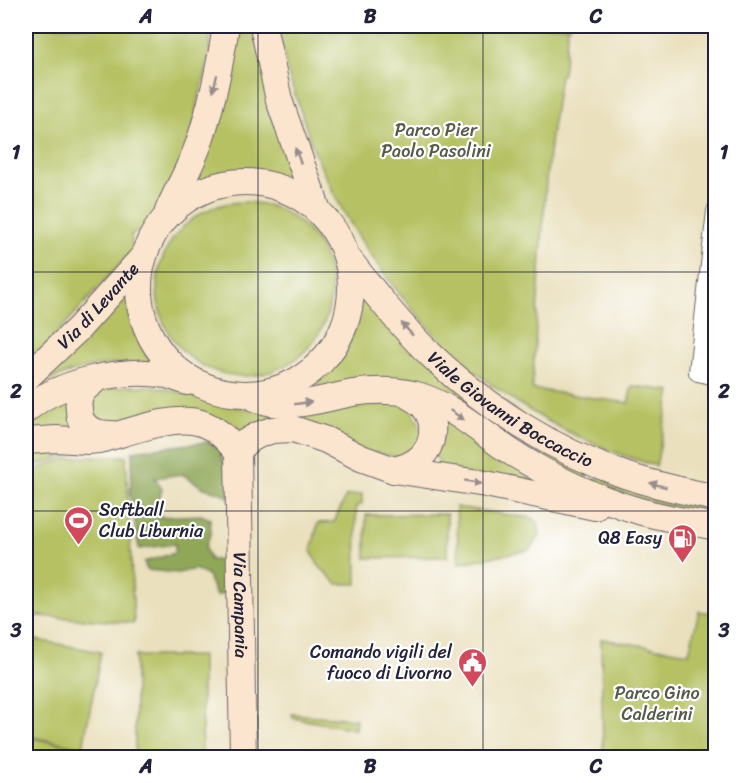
<svg xmlns="http://www.w3.org/2000/svg" width="741" height="783" viewBox="0 0 741 783" font-family="Sriracha,sans-serif">
<style>
.green{fill:#b5c162;stroke:#6c724e;stroke-width:1.5}
.forest{fill:#90a758;stroke:#59644a;stroke-width:1.5}
.lines{fill:none;stroke-linecap:round;stroke-linejoin:round}
.street-casing{stroke:#686468;stroke-width:20}
.secondary-casing{stroke:#686468;stroke-width:28}
.street{stroke:#fff;stroke-width:18}
.secondary{stroke:#fbe5cf;stroke-width:26}
.oneway{fill:#998d8c}
.grid{fill:none;stroke:#22223b;stroke-width:1.5;stroke-opacity:0.55}
.labels{text-anchor:middle;dominant-baseline:central;stroke-width:4.5;stroke-linejoin:round;paint-order:stroke}
.park-label{font-size:18px;fill:#555a49;stroke:#fff}
.street-label{font-size:18px;fill:#22223b;stroke:#fff}
.poi-label{font-size:18px;fill:#22223b;stroke:#fff;text-anchor:end}
.neatline{fill:none;stroke:#22223b;stroke-width:2}
.grid-label{font-size:20px;text-anchor:middle;font-weight:bold;fill:#22223b}
</style>
<rect width="100%" height="100%" fill="#fff"/>
<filter id="ink" filterUnits="userSpaceOnUse"><feTurbulence type="fractalNoise" baseFrequency=".0167" numOctaves="2"/><feDisplacementMap in="SourceGraphic" scale="12" xChannelSelector="R" yChannelSelector="G"/><feConvolveMatrix kernelMatrix="1 2 1 2 8 2 1 2 1" color-interpolation-filters="sRGB"/></filter>
<filter id="wash" filterUnits="userSpaceOnUse"><feTurbulence type="fractalNoise" baseFrequency=".008" numOctaves="4" result="noise"/><feDisplacementMap in="SourceGraphic" scale="24" xChannelSelector="R" yChannelSelector="G"/><feGaussianBlur stdDeviation="1.35" result="paint"/><feColorMatrix in="noise" values="0 0 0 0 0 0 0 0 0 0 0 0 0 0 0 0 0 1.4 0 .05"/><feComposite in="paint" operator="in"/></filter>
<g filter="url(#wash)">
<rect width="100%" height="100%" fill="#eae0bd"/>
<g class="green">
<polygon points="26,26 212,26 206,73 197,104 195,119 180,164 145,229 131,235 133,250 26,367"/>
<path d="M233 26H255L302 188C294 185 285 180 276 177 249 168 217 174 192 185Z"/>
<path d="M276 26H570L568 27 563 74 560 75 551 136 546 181 532 389 628 403 632 386 671 391 656 466C640 461 624 456 609 450 566 433 519 407 483 378 411 321 344 229 311 143 306 128 302 114 297 100 293 88 288 77 286 65 283 52 281 39 276 26Z"/>
<circle cx="244" cy="289" r="87"/>
<path d="M125 288C128 320 134 336 152 363 114 363 78 365 45 383 38 387 32 393 26 398V388Z"/>
<path d="M363 289 590 470 584 481 570 475 446 397 305 395 304 389C331 376 349 350 357 321 360 310 359 300 363 289Z"/>
<path d="M126 386H147L167 389 232 406 268 411 349 401 407 402 426 436 402 458 361 450 122 423 92 422 89 400C101 388 110 388 126 386Z"/>
<polygon points="72,391 77,427 26,435 26,421"/>
<polygon points="436,412 508,459 544,488 444,471 433,452"/>
<polygon points="96,449 76,453 26,468 26,451"/>
<path d="M94 456H126L134 623 26 615V476C50 461 65 458 94 456Z"/>
<polygon points="600,473 715,505 715,518 689,513 598,486 597,482"/>
<polygon points="362,494 362,504 356,506 357,584 337,584 318,565 311,551 318,523 334,522 346,496"/>
<polygon points="456,507 531,518 538,523 540,536 529,550 459,563"/>
<polygon points="447,514 447,557 366,558 366,515"/>
<polygon points="699,611 715,614 715,757 711,757 692,750 668,756 667,757 603,757 601,639 689,653"/>
<polygon points="26,638 101,652 83,747 26,736"/>
<rect x="135" y="656" width="67" height="101"/>
<polygon points="292,714 356,719 355,729 293,718"/>
<polygon points="26,737 82,748 81,757 26,757"/>
</g>
<polygon class="forest" points="207,442 219,447 222,459 231,478 231,499 222,493 204,488 182,474 155,478 162,489 159,499 160,517 201,515 210,519 211,532 205,548 210,560 220,560 232,565 231,590 216,596 208,576 195,569 178,573 147,570 144,562 175,553 175,544 139,549 130,493 133,451"/>
</g>
<g filter="url(#ink)">
<g class="lines">
<defs>
<polyline id="street" points="716,211 698,372 716,376"/>
<g id="secondary">
<polyline points="263,26 279,100 318,211"/>
<circle cx="245" cy="288" r="106"/>
<path d="M168 211C178 188 191 166 199 143 212 105 220 65 226 26"/>
<path id="s1" d="M347 257C374 292 401 327 433 357 487 408 553 450 622 474 653 485 684 491 716 498"/>
<path id="s2" d="M26 378 78 329 143 257"/>
<path d="M96 379C92 383 86 387 82 392 79 397 78 404 79 410 79 429 96 434 112 434"/>
<path d="M255 398C288 412 320 399 353 393 373 390 393 390 413 394 451 403 482 434 514 454 553 478 596 498 639 511 664 518 690 522 716 527"/>
<path d="M26 410C57 382 125 367 166 375 174 377 181 380 188 382"/>
<path d="M26 441 56 439 88 441 99 440C127 433 174 414 201 423 217 428 228 440 238 453"/>
<polyline points="238,453 244,443 258,435 272,430 293,429 326,440 361,458 394,470 486,484 595,507"/>
<path id="s3" d="M238 453 243 758"/>
<path d="M394 470C403 468 413 465 420 458 434 445 437 422 424 407 420 402 414 399 409 396"/>
</g>
</defs>
<use href="#street" class="street-casing"/>
<use href="#secondary" class="secondary-casing"/>
<use href="#street" class="street"/>
<use href="#secondary" class="secondary"/>
</g>
<defs><path id="oneway-solid" d="M-6-.8H1V-3.2L6.5 0L1 3.2V.8H-6Z" transform="scale(1.5)"/></defs>
<g class="oneway">
<use href="#oneway-solid" transform="translate(215 83) rotate(104)"/>
<use href="#oneway-solid" transform="translate(298 156) rotate(-110)"/>
<use href="#oneway-solid" transform="translate(407 329) rotate(-132)"/>
<use href="#oneway-solid" transform="translate(303 403) rotate(-8)"/>
<use href="#oneway-solid" transform="translate(457 415) rotate(34)"/>
<use href="#oneway-solid" transform="translate(473 482) rotate(10)"/>
<use href="#oneway-solid" transform="translate(658 485) rotate(-165)"/>
</g>
</g>
<path class="grid" d="M258 26V758M483 26V758M26 272H716M26 511H716"/>
<defs>
<symbol id="stadium-pin" viewBox="-11 -11 22 30"><path d="M0 17L-7.5 6A9.5 9.5 0 1 1 7.5 6Z" fill="#d1495b" stroke="#fff"/><path d="M0-5a6.5 5 0 1 0 0 10a6.5 5 0 1 0 0-10ZM-3.5-1.8h7v3.6h-7Z" fill="#fff"/></symbol>
<symbol id="fuel-pin" viewBox="-11 -11 22 30"><path d="M0 17L-7.5 6A9.5 9.5 0 1 1 7.5 6Z" fill="#d1495b" stroke="#fff"/><path d="M-5.5-6h7V0h2V4h1.3V-2.5L3-4.5l.8-.8L6-3V5H2.5V1h-1V6h-7ZM-4.2-4.7v3.2H.2V-4.7Z" fill="#fff"/></symbol>
<symbol id="civic-pin" viewBox="-11 -11 22 30"><path d="M0 17L-7.5 6A9.5 9.5 0 1 1 7.5 6Z" fill="#d1495b" stroke="#fff"/><path d="M-.6-6.5H3V-4.5H.6V-3L4-1V1h2V6H-6V1h2V-1L-.6-3ZM-1.2 2.5V6h2.4V2.5Z" fill="#fff"/></symbol>
</defs>
<g fill-rule="evenodd">
<use href="#stadium-pin" x="62" y="504" width="33" height="45"/>
<use href="#fuel-pin" x="666" y="522" width="33" height="45"/>
<use href="#civic-pin" x="456" y="646" width="33" height="45"/>
</g>
<g class="labels">
<g class="park-label">
<text x="436" y="130">Parco Pier<tspan x="436" dy="21">Paolo Pasolini</tspan></text>
<text x="657" y="693">Parco Gino<tspan x="657" dy="21">Calderini</tspan></text>
</g>
<g class="street-label">
<text stroke="none"><textPath href="#s2" startOffset="102">Via di Levante</textPath></text>
<text stroke="none"><textPath href="#s1" startOffset="226">Viale Giovanni Boccaccio</textPath></text>
<text stroke="none"><textPath href="#s3" startOffset="152">Via Campania</textPath></text>
</g>
<g class="poi-label">
<text x="99" y="510" text-anchor="start">Softball<tspan x="99" dy="21">Club Liburnia</tspan></text>
<text x="662" y="538">Q8 Easy</text>
<text x="452" y="652">Comando vigili del<tspan x="452" dy="21">fuoco di Livorno</tspan></text>
</g>
</g>
<rect width="741" height="783" fill="none" stroke="#fff" stroke-width="66"/>
<rect x="33" y="33" width="675" height="717" class="neatline"/>
<g class="grid-label">
<text x="146" y="23">A</text>
<text x="370" y="23">B</text>
<text x="596" y="23">C</text>
<text x="16" y="159">1</text>
<text x="724" y="159">1</text>
<text x="16" y="398">2</text>
<text x="724" y="398">2</text>
<text x="16" y="637">3</text>
<text x="724" y="637">3</text>
<text x="146" y="773">A</text>
<text x="370" y="773">B</text>
<text x="596" y="773">C</text>
</g>
</svg>
